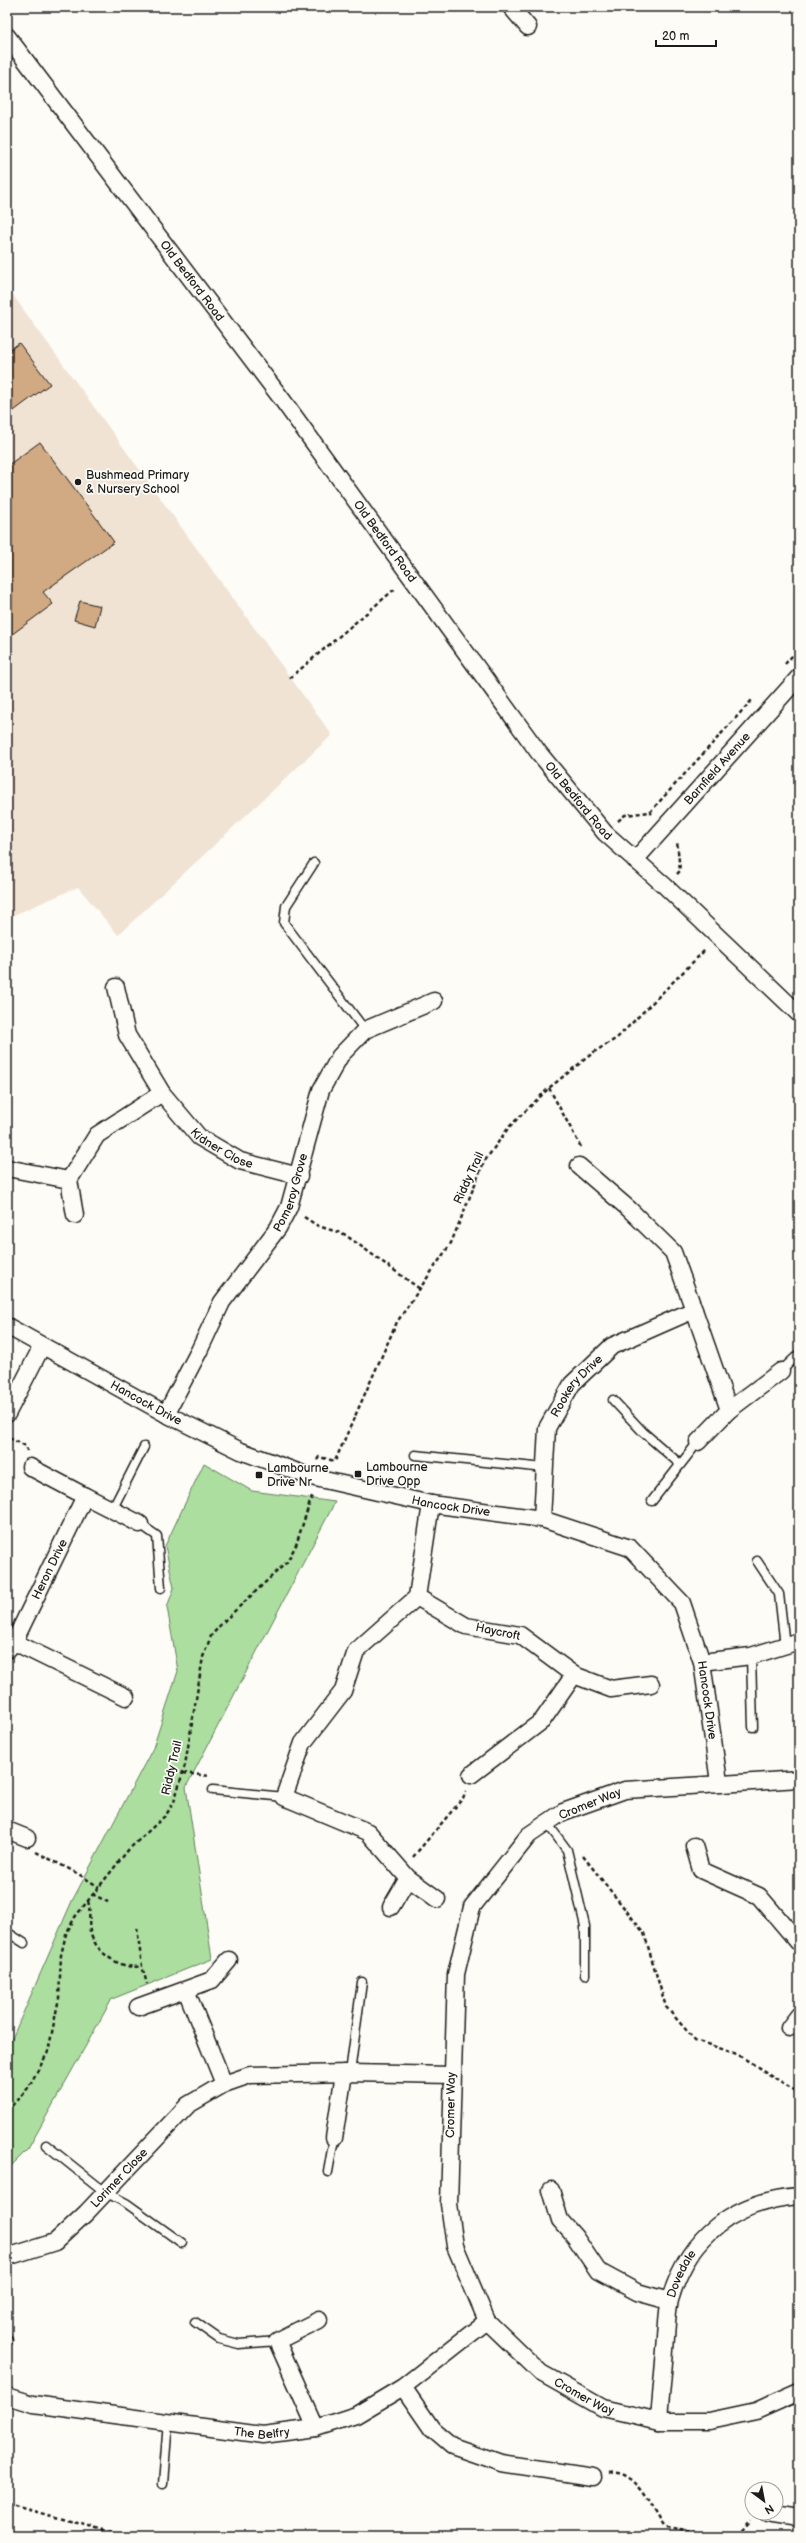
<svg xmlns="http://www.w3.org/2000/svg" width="806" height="2543" viewBox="0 0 806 2543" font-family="'Balsamiq Sans',sans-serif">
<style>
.built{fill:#f0e3d4}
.green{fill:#acde9f;stroke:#647d5e}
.building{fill:#d1a982;stroke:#1c1c1c}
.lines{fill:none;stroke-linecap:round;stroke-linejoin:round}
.service-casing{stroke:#1c1c1c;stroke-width:11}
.minor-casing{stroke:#1c1c1c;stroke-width:19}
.path{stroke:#1c1c1c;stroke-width:2.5;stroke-dasharray:4 3;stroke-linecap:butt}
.service{stroke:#fdfcf7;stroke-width:8}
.minor{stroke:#fdfcf7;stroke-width:16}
.poi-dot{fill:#1c1c1c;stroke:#fdfcf7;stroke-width:1.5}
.labels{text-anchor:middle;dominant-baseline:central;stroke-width:3.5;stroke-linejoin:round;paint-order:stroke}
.street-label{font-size:12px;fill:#1c1c1c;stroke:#fdfcf7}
.poi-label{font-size:12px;fill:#1c1c1c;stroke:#fdfcf7;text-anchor:start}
</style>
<rect width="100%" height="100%" fill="#fdfcf7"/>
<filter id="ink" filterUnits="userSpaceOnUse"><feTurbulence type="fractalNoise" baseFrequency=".025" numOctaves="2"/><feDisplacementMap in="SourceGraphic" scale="8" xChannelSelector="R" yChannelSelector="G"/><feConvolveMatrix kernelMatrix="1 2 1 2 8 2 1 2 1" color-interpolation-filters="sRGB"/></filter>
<g filter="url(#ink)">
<polygon class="built" points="7,287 332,735 118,935 78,887 7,918"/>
<polygon class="green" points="204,1463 252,1491 335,1502 186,1787 212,1959 112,1999 28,2149 7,2170 7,2050 72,1901 153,1748 178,1671 167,1607 174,1588 165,1546"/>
<g class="building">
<polygon points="19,343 50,384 7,416 7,352"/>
<polygon points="40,442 114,542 43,592 53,604 7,638 7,466"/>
<polygon points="80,601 100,606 95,626 74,620"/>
</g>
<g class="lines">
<defs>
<g id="service">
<polyline points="314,863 286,906 284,923 365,1030"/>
<polyline points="781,1371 799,1354"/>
<polyline points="613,1400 643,1432 680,1464"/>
<polyline points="415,1455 545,1468"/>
<polyline points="652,1501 698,1442"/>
<polyline points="112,1510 144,1447"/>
<polyline points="140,1524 157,1536 161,1588"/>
<polyline points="757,1561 779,1594 785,1646"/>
<polyline points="751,1656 753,1727"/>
<polyline points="213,1790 284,1797"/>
<polyline points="547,1823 567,1850 585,1926 585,1975"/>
<polyline points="7,1932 24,1943"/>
<polyline points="350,2073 362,1982"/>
<polyline points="46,2145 105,2192 126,2203 182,2243"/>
<polyline points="328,2172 334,2138"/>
<polyline points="195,2322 219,2339 239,2344 277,2341"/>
<polyline points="7,2338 8,2341"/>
<polyline points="163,2484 168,2422"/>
</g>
<g id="minor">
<polyline points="511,7 528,27"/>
<path id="s1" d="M7 36 281 398 539 753 605 833 665 886 799 1014"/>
<path id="s2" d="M635 860 799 677"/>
<path id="s3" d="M116 987 127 1035 162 1093 199 1137 240 1161 299 1176"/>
<polyline points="7,1168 69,1180 97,1135 162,1093"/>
<polyline points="69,1180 75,1215"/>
<polyline points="694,1310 729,1410 698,1442"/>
<path id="s4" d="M7 1326 166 1414 241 1451 311 1477 431 1504 542 1519 630 1548 682 1603 702 1662 719 1782"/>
<polyline points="729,1410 781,1371"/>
<polyline points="7,1414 42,1346"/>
<path id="s5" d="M166 1414 199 1351 222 1302 278 1228 289 1207 321 1090 340 1056 365 1030 434 1001"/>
<polyline points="30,1467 85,1496"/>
<polyline points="431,1504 417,1597 356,1651 343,1691 303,1743 284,1797 368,1832 408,1878 437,1899"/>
<path id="s6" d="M542 1519 547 1428 572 1384 612 1346 694 1310 673 1252 629 1209 579 1166"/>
<polyline points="417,1597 466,1626 520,1635 574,1675 542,1721 471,1775"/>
<path id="s7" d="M14 1642 85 1496 140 1524"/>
<polyline points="8,1649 14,1642 126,1697"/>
<polyline points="702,1662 751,1656 799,1641"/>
<polyline points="574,1675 611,1689 651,1684"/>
<path id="s8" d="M799 1779 625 1790 563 1812 529 1835 472 1907 456 1974 449 2204 455 2246 487 2321 541 2373 603 2408 659 2421H709L756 2411 799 2392"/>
<polyline points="7,1830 27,1838"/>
<polyline points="694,1846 701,1870 759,1896 799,1943"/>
<polyline points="391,1907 408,1878"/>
<polyline points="186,1990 224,2084"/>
<polyline points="138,2007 212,1980 229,1960"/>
<polyline points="789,2028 799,2015"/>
<polyline points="334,2138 344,2073"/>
<polyline points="551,2190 560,2220 575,2237 598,2271 637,2292 669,2301"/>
<path id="s9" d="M7 2257 55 2242 86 2213 188 2105 224 2084 250 2075 350 2073 452 2075"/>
<polyline points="403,2387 432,2429 452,2446 501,2463 593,2477"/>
<path id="s10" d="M7 2396 33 2404 263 2435 316 2428 356 2415 403 2387 487 2321"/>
<path id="s11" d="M659 2421C661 2393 664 2365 666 2337 667 2325 667 2312 670 2300 688 2236 734 2201 799 2196"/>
<polyline points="316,2428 277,2341 319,2320"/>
<polyline points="767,2513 799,2518"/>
</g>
</defs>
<use href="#service" class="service-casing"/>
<use href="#minor" class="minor-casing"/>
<g class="path">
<polyline points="785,664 799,648"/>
<polyline points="290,678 396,588"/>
<polyline points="650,812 752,700"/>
<polyline points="618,821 625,815 650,812 652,814"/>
<polyline points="677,874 680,871 677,841"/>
<polyline points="549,1088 582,1149"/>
<polyline points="304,1217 318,1226 344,1234 420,1289"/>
<polyline points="9,1438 26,1446 27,1451"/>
<polyline points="317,1460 319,1457 335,1461 397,1322 451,1243 484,1162 509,1127 549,1088 594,1052 617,1038 706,949"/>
<polyline points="183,1773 210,1776"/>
<polyline points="36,1852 77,1873 99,1887"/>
<polyline points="583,1856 644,1933 666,2007 695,2040 737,2054 799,2093"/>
<polyline points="413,1857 463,1798 466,1791"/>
<polyline points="92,1894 110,1903"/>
<path d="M88 1901C91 1911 88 1921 90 1931 94 1952 122 1971 142 1966"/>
<polyline points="137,1928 142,1966 147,1984"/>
<polyline points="7,2111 28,2088 48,2052 59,1998 61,1955 66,1934 75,1917 129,1849 166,1815 174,1802 185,1765 203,1657 211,1636 223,1622 287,1562 296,1545 312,1496"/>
<path d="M609 2473C636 2468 652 2508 665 2528L722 2536"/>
<polyline points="7,2504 126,2536"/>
<polyline points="737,2536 751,2520"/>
</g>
<use href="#service" class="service"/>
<use href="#minor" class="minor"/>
</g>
</g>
<g class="poi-dot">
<circle cx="78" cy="482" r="4"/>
<rect x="354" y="1470" width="8" height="8" rx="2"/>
<rect x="255" y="1471" width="8" height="8" rx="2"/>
</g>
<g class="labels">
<g class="street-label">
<text stroke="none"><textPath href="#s1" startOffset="307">Old Bedford Road</textPath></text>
<text stroke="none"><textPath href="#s1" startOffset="631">Old Bedford Road</textPath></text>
<text stroke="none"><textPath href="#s2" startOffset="123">Barnfield Avenue</textPath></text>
<text stroke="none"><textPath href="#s1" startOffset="955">Old Bedford Road</textPath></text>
<text stroke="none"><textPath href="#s3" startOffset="200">Kidner Close</textPath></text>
<text transform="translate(469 1178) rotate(-65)">Riddy Trail</text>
<text stroke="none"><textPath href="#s5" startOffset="256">Pomeroy Grove</textPath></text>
<text stroke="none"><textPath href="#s6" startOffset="143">Rookery Drive</textPath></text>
<text stroke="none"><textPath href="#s4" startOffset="159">Hancock Drive</textPath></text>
<text stroke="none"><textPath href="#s4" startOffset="483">Hancock Drive</textPath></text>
<text stroke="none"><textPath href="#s7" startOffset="81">Heron Drive</textPath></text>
<text transform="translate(498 1632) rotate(12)">Haycroft</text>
<text stroke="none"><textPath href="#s4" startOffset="844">Hancock Drive</textPath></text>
<text transform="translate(172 1768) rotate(-77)">Riddy Trail</text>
<text transform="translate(590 1804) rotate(-22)">Cromer Way</text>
<text transform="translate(451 2105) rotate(-89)">Cromer Way</text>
<text stroke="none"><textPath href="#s9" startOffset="141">Lorimer Close</textPath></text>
<text stroke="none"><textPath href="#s11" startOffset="150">Dovedale</textPath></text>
<text stroke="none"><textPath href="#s8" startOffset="920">Cromer Way</textPath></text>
<text stroke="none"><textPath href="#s10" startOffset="258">The Belfry</textPath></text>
</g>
<g class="poi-label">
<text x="86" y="475">Bushmead Primary<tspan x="86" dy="14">&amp; Nursery School</tspan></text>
<text x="366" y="1467">Lambourne<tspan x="366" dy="14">Drive Opp</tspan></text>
<text x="267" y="1468">Lambourne<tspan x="267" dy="14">Drive Nr</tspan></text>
</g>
</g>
<rect width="806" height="2543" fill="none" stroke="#fdfcf7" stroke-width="24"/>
<rect x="12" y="12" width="782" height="2519" fill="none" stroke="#1c1c1c" stroke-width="1.5" filter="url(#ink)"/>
<g transform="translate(764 2501) rotate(148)"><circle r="19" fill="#fdfcf7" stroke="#a3a29f"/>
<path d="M0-3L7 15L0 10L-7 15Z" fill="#1c1c1c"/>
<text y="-6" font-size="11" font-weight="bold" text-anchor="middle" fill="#1c1c1c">N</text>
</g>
<path d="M656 40v6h60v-6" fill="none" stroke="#1c1c1c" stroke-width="2"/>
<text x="662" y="40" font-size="12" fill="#1c1c1c" stroke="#fdfcf7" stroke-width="3" paint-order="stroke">20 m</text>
</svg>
